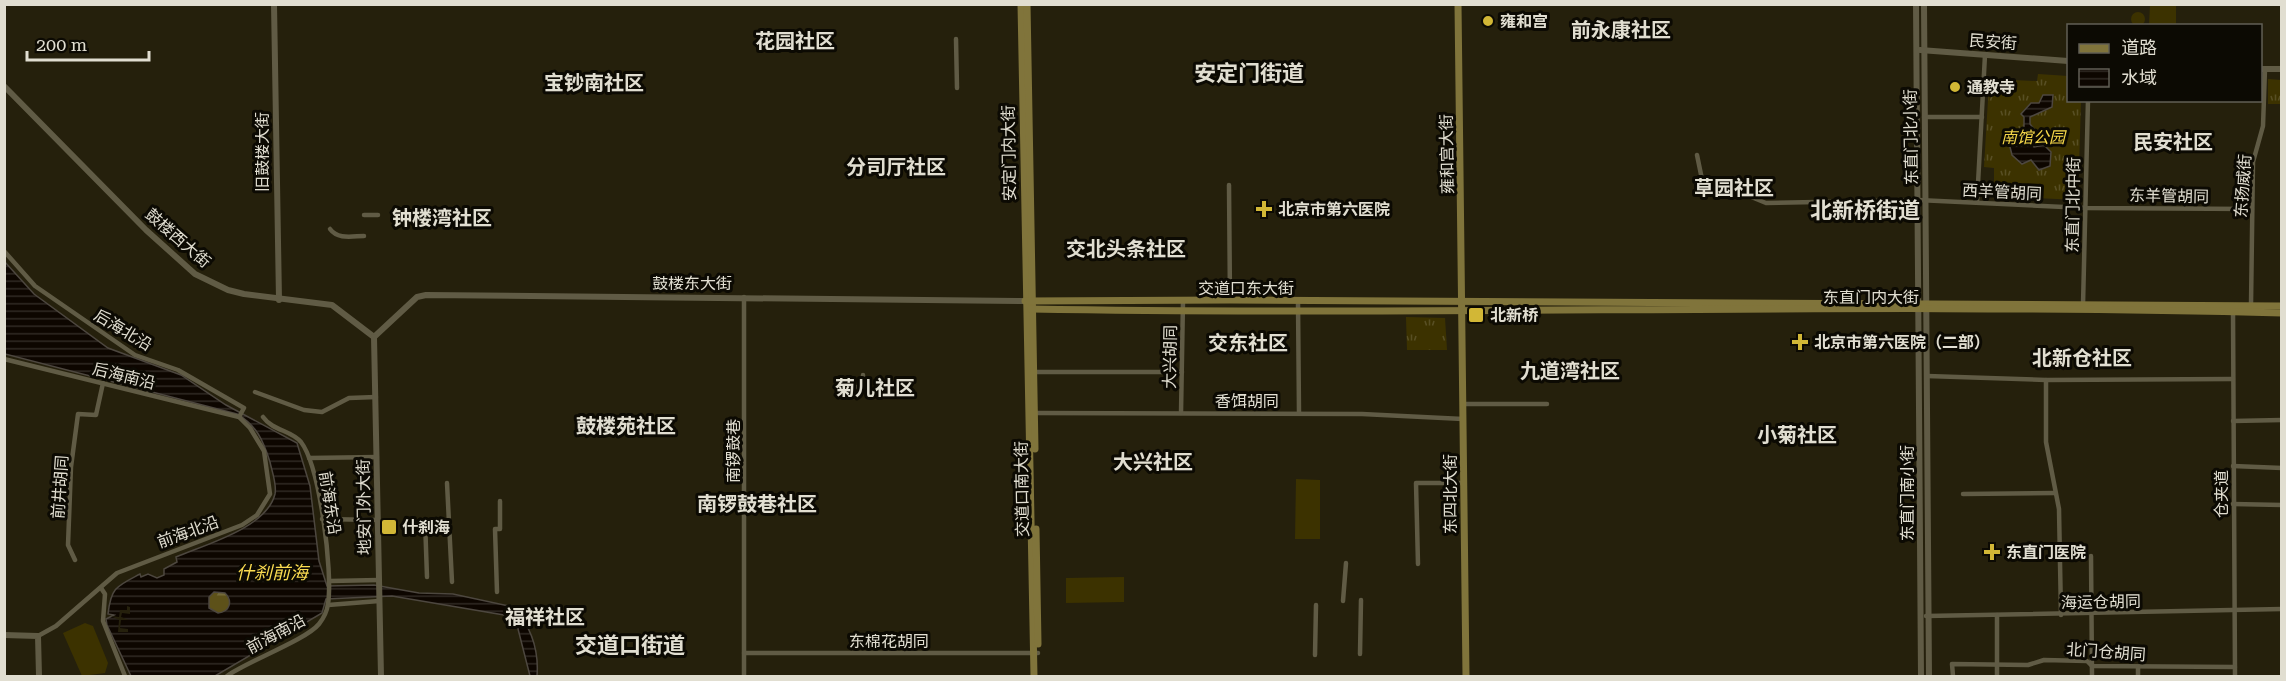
<svg xmlns="http://www.w3.org/2000/svg" width="2286" height="681" viewBox="0 0 2286 681" font-family="'Roboto Serif','Noto Sans SC',serif">
<style>
.grass{fill:url(#grass-tufts)}
.forest{fill:url(#forest-firs)}
.garden{fill:#3c3200}
.water{fill:url(#water-rules);stroke:#4d473f;stroke-width:1.5;fill-rule:evenodd}
.pier{fill:#25200c}
.lines{fill:none;stroke-linecap:round;stroke-linejoin:round}
.street{stroke:#605b45;stroke-width:4.5}
.secondary{stroke:#605b45;stroke-width:6}
.primary{stroke:#80743b;stroke-width:7}
.poi-dot{fill:#d2b736;stroke:#0c0a03;stroke-width:2}
.labels{text-anchor:middle;dominant-baseline:central;stroke-width:6;stroke-linejoin:round;paint-order:stroke}
.poi-label{font-size:16px;font-weight:bold;fill:#e1ded1;stroke:#0c0a03;text-anchor:start}
.street-label{font-size:16px;fill:#e1ded1;stroke:#0c0a03}
.park-label{font-size:16px;font-style:italic;fill:#f4d649;stroke:#0c0a03}
.water-label{font-size:18px;font-style:italic;fill:#fbdc51;stroke:#0c0a03}
.quarter-label{font-size:20px;font-weight:bold;fill:#e1ded1;stroke:#0c0a03}
.district-label{font-size:22px;font-weight:bold;fill:#e1ded1;stroke:#0c0a03}
</style>
<defs>
<pattern id="grass-tufts" width="24" height="20" patternUnits="userSpaceOnUse" patternTransform="scale(1.5)"><rect width="24" height="20" fill="#3c3200"/><path d="M3 7l-1-3M5 7V3M7 7l1-3M15 17l-1-3M17 17v-4M19 17l1-3" fill="none" stroke="#584f24"/></pattern>
<pattern id="forest-firs" width="22" height="20" patternUnits="userSpaceOnUse" patternTransform="scale(1.5)"><rect width="22" height="20" fill="#5d5119"/><path d="M5 1l3.5 6h-7zM16 11l3.5 6h-7z" fill="#746a39"/></pattern>
<pattern id="water-rules" width="6" height="5" patternUnits="userSpaceOnUse" patternTransform="scale(1.5)"><rect width="6" height="5" fill="#0d0600"/><path d="M0 2.5h6" fill="none" stroke="#302a24"/></pattern>
</defs>
<rect width="100%" height="100%" fill="#25200c"/>
<g class="grass">
<polygon points="2038,74 2068,76 2068,100 2081,101 2078,200 2036,198 2036,185 1994,184 1994,168 1984,167 1989,83 2012,85 2012,80 2037,81"/>
<polygon points="2268,79 2281,80 2281,104 2268,104"/>
<polygon points="1406,317 1445,318 1447,350 1407,350"/>
</g>
<circle class="forest" cx="219" cy="602" r="11"/>
<g class="garden">
<polygon points="2150,5 2176,5 2176,25 2149,25"/>
<circle cx="2138" cy="19" r="7"/>
<polygon points="1296,479 1320,480 1320,539 1295,539"/>
<polygon points="1124,577 1124,602 1066,603 1066,578"/>
<polygon points="85,623 93,626 108,663 105,673 82,676 63,633"/>
</g>
<g class="water">
<polygon points="2043,95 2053,95 2052,107 2030,117 2030,124 2040,136 2038,138 2030,135 2027,138 2034,147 2044,145 2051,152 2050,166 2039,170 2031,160 2022,164 2012,155 2008,139 2017,139 2018,134 2024,131 2024,117 2021,114 2031,103 2039,103"/>
<path d="M4 261 34 294 108 348 181 375 226 405 297 443 310 486 319 561 327 586 374 585 419 593 453 594 514 607C531 627 539 651 537 676H530L517 625 504 615 392 596 326 599 322 613 215 676H131L107 625 106 619 114 615 108 614C111 587 117 586 140 574L141 577 148 574 157 578 164 575V569L177 562 176 557C204 545 267 528 275 494 277 484 272 472 270 462 263 440 257 426 237 414L5 354ZM214 592 225 593C233 601 230 612 218 613L209 608V597Z"/>
</g>
<polygon class="pier" points="127,606 130,607 130,614 122,613 121,617 129,620 121,620 120,628 128,629 128,632 118,632 119,620 111,616 119,617 120,610 127,610"/>
<g class="lines">
<g class="street">
<polyline points="956,39 957,88"/>
<polyline points="1924,117 1982,117"/>
<polyline points="1697,155 1705,194 1749,196 1766,203 1918,200 2085,208 2252,209"/>
<polyline points="1229,185 1230,300"/>
<polyline points="1977,202 1985,55"/>
<polyline points="364,215 378,215"/>
<path d="M330 229C338 240 353 236 364 236"/>
<polyline points="4,251 35,286 135,355 178,370 244,408 239,417"/>
<polyline points="1298,302 1299,413"/>
<polyline points="2083,305 2088,100"/>
<polyline points="2251,305 2253,162 2263,126 2265,69"/>
<polyline points="2233,311 2235,676"/>
<polyline points="4,359 239,417 250,428 264,451 270,494 257,515 242,525 117,573 56,626 38,636"/>
<polyline points="1034,372 1182,372"/>
<polyline points="1927,376 2046,380 2233,379"/>
<polyline points="2046,380 2046,442 2059,509 2061,615"/>
<polyline points="853,387 863,387 863,375"/>
<polyline points="255,392 304,410 322,412 349,398 376,397"/>
<polyline points="1463,404 1547,404"/>
<polyline points="1033,413 1362,414 1463,419"/>
<polyline points="1181,413 1183,301"/>
<polyline points="2233,421 2282,420"/>
<polyline points="309,458 377,457"/>
<polyline points="2233,466 2282,468"/>
<polyline points="447,483 452,582"/>
<polyline points="1963,494 2055,493"/>
<polyline points="2233,504 2282,505"/>
<polyline points="322,519 378,520"/>
<polyline points="425,520 427,577"/>
<polyline points="2091,556 2092,676"/>
<polyline points="75,560 68,545 71,467 78,414 96,415 103,383"/>
<polyline points="1418,564 1416,483 1463,483"/>
<polyline points="330,581 379,580"/>
<polyline points="101,588 105,594 103,621 125,676"/>
<polyline points="497,592 495,529 500,529 500,501"/>
<polyline points="1343,601 1346,563"/>
<polyline points="328,605 379,601"/>
<polyline points="1926,616 2282,609"/>
<polyline points="744,653 1038,653"/>
<polyline points="1360,654 1361,600"/>
<polyline points="1315,655 1316,605"/>
<path d="M227 676C248 661 306 640 319 624 323 619 327 611 328 604 333 572 320 467 301 442 291 430 273 431 263 417"/>
<polyline points="744,676 744,297"/>
<polyline points="1953,676 1952,664 2028,665 2044,660 2087,661 2092,666 2235,667"/>
<polyline points="1997,676 1997,615"/>
<polyline points="2138,676 2138,667"/>
</g>
<g class="secondary">
<polyline points="274,4 279,300"/>
<polyline points="1916,4 1921,676"/>
<polyline points="1924,4 1929,676"/>
<polyline points="1920,50 2068,61"/>
<polyline points="2260,69 2282,69"/>
<polyline points="4,86 146,230 195,274 228,290 244,294 332,305 374,337"/>
<polyline points="374,337 417,297 426,295 1025,301"/>
<polyline points="374,337 381,676"/>
<polyline points="4,635 38,636 39,676"/>
</g>
<g class="primary">
<polyline points="1021,4 1034,676"/>
<polyline points="1027,4 1035,449"/>
<polyline points="1458,4 1466,676"/>
<polyline points="1025,301 1230,300 2282,306"/>
<path d="M1031 309C1448 316 1865 302 2282 313"/>
<polyline points="1036,529 1038,644"/>
</g>
</g>
<g class="poi-dot">
<circle cx="1488" cy="21" r="6"/>
<circle cx="1955" cy="87" r="6"/>
<path d="M1261 200h6v6h6v6h-6v6h-6v-6h-6v-6h6z"/>
<rect x="1468" y="307" width="16" height="16" rx="3"/>
<path d="M1797 333h6v6h6v6h-6v6h-6v-6h-6v-6h6z"/>
<rect x="381" y="519" width="16" height="16" rx="3"/>
<path d="M1989 543h6v6h6v6h-6v6h-6v-6h-6v-6h6z"/>
</g>
<g class="labels">
<g class="poi-label">
<text x="1500" y="21">雍和宫</text>
<text x="1967" y="87">通教寺</text>
<text x="1278" y="209">北京市第六医院</text>
<text x="1490" y="315">北新桥</text>
<text x="1814" y="342">北京市第六医院（二部）</text>
<text x="402" y="527">什刹海</text>
<text x="2006" y="552">东直门医院</text>
</g>
<g class="street-label">
<text transform="translate(1993 42) rotate(4)">民安街</text>
<text transform="translate(1911 137) rotate(-91)">东直门北小街</text>
<text transform="translate(262 152) rotate(-90)">旧鼓楼大街</text>
<text transform="translate(1009 153) rotate(-91)">安定门内大街</text>
<text transform="translate(1447 154) rotate(-91)">雍和宫大街</text>
<text transform="translate(2243 186) rotate(-86)">东扬威街</text>
<text transform="translate(2002 192) rotate(3)">西羊管胡同</text>
<text transform="translate(2169 196) rotate(1)">东羊管胡同</text>
<text transform="translate(2073 205) rotate(-89)">东直门北中街</text>
<text transform="translate(178 238) rotate(41)">鼓楼西大街</text>
<text x="692" y="283">鼓楼东大街</text>
<text x="1246" y="288">交道口东大街</text>
<text x="1871" y="297">东直门内大街</text>
<text transform="translate(123 330) rotate(31)">后海北沿</text>
<text transform="translate(1170 357) rotate(-89)">大兴胡同</text>
<text transform="translate(124 376) rotate(14)">后海南沿</text>
<text x="1247" y="401">香饵胡同</text>
<text transform="translate(733 451) rotate(-90)">南锣鼓巷</text>
<text transform="translate(60 487) rotate(-86)">前井胡同</text>
<text transform="translate(1022 489) rotate(-91)">交道口南大街</text>
<text transform="translate(1907 493) rotate(-90)">东直门南小街</text>
<text transform="translate(1450 494) rotate(-90)">东四北大街</text>
<text transform="translate(2221 494) rotate(-90)">仓夹道</text>
<text transform="translate(330 503) rotate(81)">前海东沿</text>
<text transform="translate(364 507) rotate(-91)">地安门外大街</text>
<text transform="translate(188 532) rotate(-20)">前海北沿</text>
<text transform="translate(2101 602) rotate(-1)">海运仓胡同</text>
<text transform="translate(276 634) rotate(-28)">前海南沿</text>
<text x="889" y="641">东棉花胡同</text>
<text transform="translate(2106 652) rotate(4)">北门仓胡同</text>
</g>
<g class="park-label">
<text x="2033" y="137">南馆公园</text>
</g>
<g class="water-label">
<text x="272" y="572">什刹前海</text>
</g>
<g class="quarter-label">
<text x="1621" y="30">前永康社区</text>
<text x="795" y="41">花园社区</text>
<text x="594" y="83">宝钞南社区</text>
<text x="2173" y="142">民安社区</text>
<text x="896" y="167">分司厅社区</text>
<text x="1734" y="188">草园社区</text>
<text x="442" y="218">钟楼湾社区</text>
<text x="1126" y="249">交北头条社区</text>
<text x="1248" y="343">交东社区</text>
<text x="2082" y="358">北新仓社区</text>
<text x="1570" y="371">九道湾社区</text>
<text x="875" y="388">菊儿社区</text>
<text x="626" y="426">鼓楼苑社区</text>
<text x="1797" y="435">小菊社区</text>
<text x="1153" y="462">大兴社区</text>
<text x="757" y="504">南锣鼓巷社区</text>
<text x="545" y="617">福祥社区</text>
</g>
<g class="district-label">
<text x="1249" y="73">安定门街道</text>
<text x="1865" y="210">北新桥街道</text>
<text x="630" y="645">交道口街道</text>
</g>
</g>
<rect width="2286" height="681" fill="none" stroke="#e1ded1" stroke-width="12"/>
<rect x="2067" y="24" width="195" height="78" fill="#0c0a03" stroke="#615f55" stroke-width="1.5"/>
<rect x="2079" y="44" width="30" height="9" fill="#80743b" stroke="#615f55" stroke-width="1.5"/>
<text x="2121" y="54" font-size="18" fill="#e1ded1">道路</text>
<rect x="2079" y="69" width="30" height="18" fill="url(#water-rules)" stroke="#615f55" stroke-width="1.5"/>
<text x="2121" y="84" font-size="18" fill="#e1ded1">水域</text>
<path d="M27 51v9h122v-9" fill="none" stroke="#e1ded1" stroke-width="3"/>
<text x="36" y="51" font-size="18" fill="#e1ded1" stroke="#0c0a03" stroke-width="4.5" paint-order="stroke">200 m</text>
</svg>
